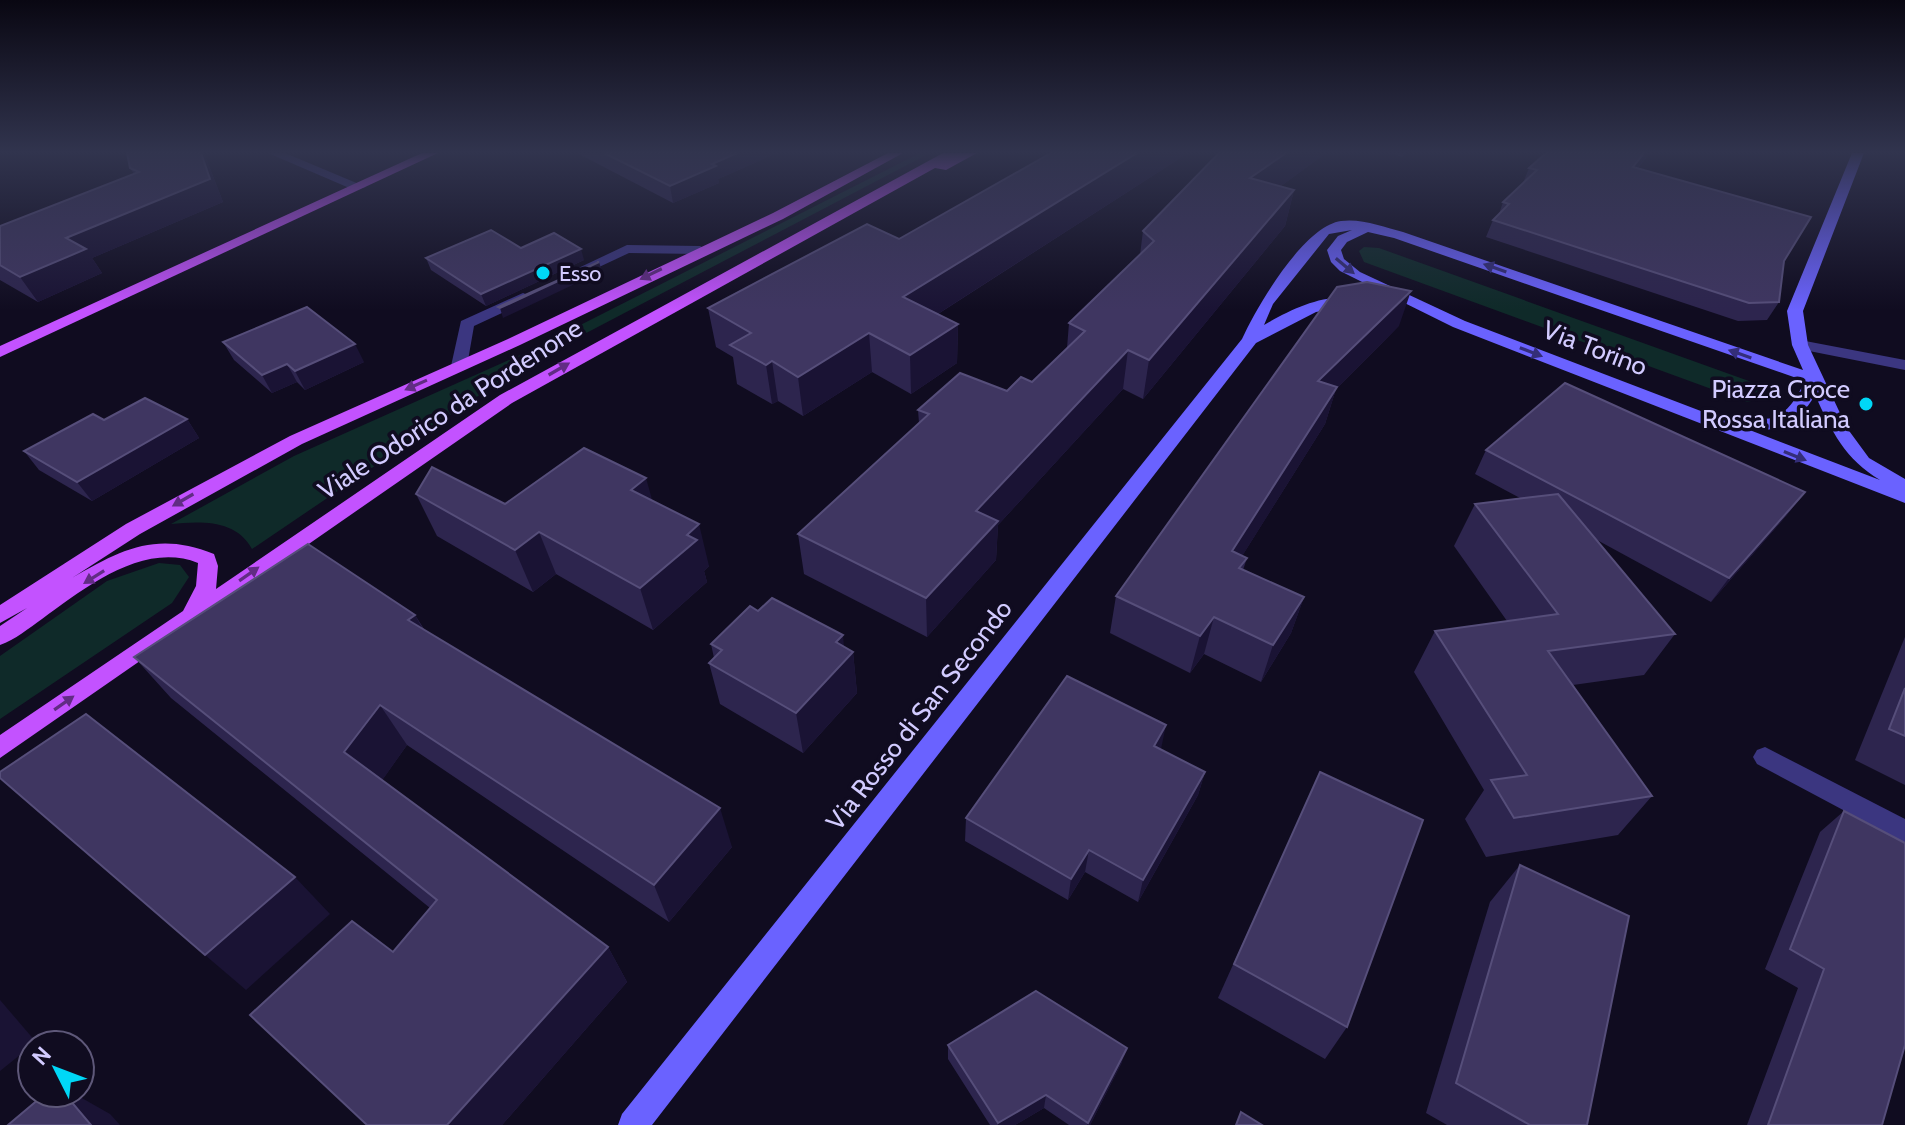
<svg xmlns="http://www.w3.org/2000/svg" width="1905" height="1125" viewBox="0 0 1905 1125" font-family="Cabin,sans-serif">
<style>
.green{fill:#0f2a29}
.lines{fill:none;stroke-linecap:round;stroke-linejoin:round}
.service{fill:#3b3680;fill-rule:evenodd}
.minor{fill:#3b3680;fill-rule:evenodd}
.secondary{fill:#6a62ff;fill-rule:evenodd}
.primary{fill:#c352ff;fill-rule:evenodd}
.wall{fill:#2d254e}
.shaded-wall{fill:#1a1334}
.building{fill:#3f3661;stroke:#564e7a;stroke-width:2}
.oneway{fill:#342e79}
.oneway2{fill:#612c84}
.poi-dot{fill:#00d7f6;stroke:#100c20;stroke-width:3}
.labels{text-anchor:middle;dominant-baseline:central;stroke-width:7;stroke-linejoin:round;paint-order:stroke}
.far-poi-label{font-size:22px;fill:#d2cbff;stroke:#100c20;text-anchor:start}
.street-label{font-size:26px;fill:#d2cbff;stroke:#100c20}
.poi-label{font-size:26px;fill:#d2cbff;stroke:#100c20;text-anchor:end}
</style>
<rect width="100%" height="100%" fill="#100c20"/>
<g class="green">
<path d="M920 153H930L571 341 487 390 252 549C236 519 200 521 171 524L294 456 529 351Z"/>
<polygon points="1364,247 1379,248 1760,385 1767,390 1766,398 1747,402 1364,262 1359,251"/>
<polygon points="159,563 180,565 189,577 172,603 0,719 0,656 107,581"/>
</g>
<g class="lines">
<g class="service">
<polygon points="627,245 700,246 707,250 700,254 629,253 582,275 572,275 570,272"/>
<polygon points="523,293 528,295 528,301 474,326 467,366 465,369 453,369 451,366 461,321"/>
<polygon points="1800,340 1905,360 1905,370 1794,348 1794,342"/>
<polygon points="1765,747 1905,819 1905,843 1757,764 1753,757 1757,750"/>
</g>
<polygon class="minor" points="268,153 285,153 366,187 354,190"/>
<path class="secondary" d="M1852 153H1864L1803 311 1808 345 1847 428 1869 458 1905 479V503L1453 327 1340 271 1331 262 1327 250 1338 236 1352 230 1329 234 1273 304 1264 325C1291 309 1326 292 1357 299V305L1316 312 1256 343 652 1125H618L622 1114 1242 339C1257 306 1304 226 1341 221 1361 218 1384 227 1403 232L1803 370 1792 345 1787 311ZM1368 232 1394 238 1805 381C1773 448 1751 401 1727 421L1465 321 1360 272 1344 259 1341 250 1347 242ZM1815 395C1832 432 1845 459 1880 480L1747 429C1780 433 1799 423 1815 395Z"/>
<g class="primary">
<polygon points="422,153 438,153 0,357 0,346"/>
<path d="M888 153H903L783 219 520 345 302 444 140 534 72 578C122 549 157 531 214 554L218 566 216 589 500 395 943 153H977L946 170 935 168 512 403 0 758V735L183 611 196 586 198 563C143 541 85 588 42 619 29 628 15 640 0 645V626L27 608 0 623V605L126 524 290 436 508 339 773 213Z"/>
</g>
</g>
<g class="wall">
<polygon points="127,153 204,153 223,202 92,258 102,273 38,302 0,280 0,226 134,174 130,168"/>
<polygon points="577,153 777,153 718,179 719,183 673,203"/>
<polygon points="1188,153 938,314 958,324 957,363 911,394 872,372 803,416 778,401 772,404 737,384 733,357 716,347 708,308 899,239"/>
<polygon points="1219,153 1326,153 1281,186 1294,190 1285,226 1143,399 1123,389 998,525 996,560 927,637 804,574 798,534 919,423 918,410 1007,391 1032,382 1067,348 1069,323 1140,255 1143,231"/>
<polygon points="1390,153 1407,153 1402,157"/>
<polygon points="1650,153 1638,168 1784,261 1779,302 1767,320 1738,321 1486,237 1493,220 1499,214 1503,202 1523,183 1529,168"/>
<polygon points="521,248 584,260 486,306 431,270 426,258"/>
<polygon points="1399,326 1336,389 1325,424 1242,556 1247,558 1243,570 1304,597 1291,633 1261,682 1204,654 1190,673 1110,633 1116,596"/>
<polygon points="223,342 364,362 305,390 297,382 272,393 234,360"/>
<polygon points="187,419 199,438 92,501 39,470 24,451 104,420"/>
<polygon points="1486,450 1805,492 1786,516 1711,602 1597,540 1675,634 1644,675 1573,685 1652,796 1618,835 1486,857 1465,819 1484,790 1414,672 1435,631 1507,621 1454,546 1475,504 1520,498 1475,474"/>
<polygon points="416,494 505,504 652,500 709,566 704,571 707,582 653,630 556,574 533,592 437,536"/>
<polygon points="758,611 853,652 857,693 803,753 720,704 709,663 714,658 711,644"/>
<polygon points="415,615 424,629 732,847 669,922 407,745 382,780 608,947 627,982 502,1125 367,1125 393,952 430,908 171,698 134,657"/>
<polygon points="1905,637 1905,785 1855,760"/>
<polygon points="1160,749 1205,772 1198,795 1138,902 1085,872 1068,900 965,841 966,818"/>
<polygon points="1320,772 1347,1027 1325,1059 1218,998"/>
<polygon points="1844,811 1882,1125 1747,1125 1798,988 1765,969 1820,832"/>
<polygon points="1520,865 1587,1125 1447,1125 1426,1113 1490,902"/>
<polygon points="948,1045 1122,1062 1090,1125 1069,1125 1044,1108 1015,1125 990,1125 948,1059"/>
</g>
<g class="shaded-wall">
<polygon points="201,153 204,153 223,202 92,258 102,273 38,302 20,277 66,238"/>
<polygon points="737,153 777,153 718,179 719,183 673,203 670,186 712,164"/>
<polygon points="1137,153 1188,153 905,335 903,297"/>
<polygon points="1286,153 1326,153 1243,214 1250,178"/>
<polygon points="1644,153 1650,153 1625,183 1633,167"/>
<polygon points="1294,190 1285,226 1143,399 1149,360"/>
<polygon points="581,249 584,260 486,306 481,294"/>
<polygon points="599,262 602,271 503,318 500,308"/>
<polygon points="1411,291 1399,326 1336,389 1325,424 1222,588 1232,551 1318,381"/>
<polygon points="958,324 957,363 911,394 910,355"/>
<polygon points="869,333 872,372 803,416 798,377"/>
<polygon points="355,344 364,362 305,390 295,371"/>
<polygon points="1128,350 1123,389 998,525 996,560 927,637 926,598 976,511"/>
<polygon points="772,361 778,401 772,404 766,365"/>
<polygon points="287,364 297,382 272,393 262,375"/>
<polygon points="187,419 199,438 92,501 77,482"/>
<polygon points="646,478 658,521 631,490"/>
<polygon points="1805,492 1786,516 1711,602 1729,578"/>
<polygon points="699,524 709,566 704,571 707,582 653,630 640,588 687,535"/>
<polygon points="539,532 556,574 533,592 515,550"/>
<polygon points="1304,597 1291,633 1261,682 1273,645"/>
<polygon points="415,615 438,656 408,620"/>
<polygon points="1214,617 1204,654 1190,673 1200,636"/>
<polygon points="843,635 845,659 853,652 857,693 803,753 796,713 836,642"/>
<polygon points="380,705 407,745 374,792 344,752"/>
<polygon points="1166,725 1161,749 1154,746"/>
<polygon points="1205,772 1198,795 1138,902 1143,880"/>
<polygon points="720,808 732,847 669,922 654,885"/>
<polygon points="1089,850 1085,872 1068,900 1071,879"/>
<polygon points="295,877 330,914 246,990 205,955"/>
<polygon points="608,947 627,982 502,1125 447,1125"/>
<polygon points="0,1000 36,1042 0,1071"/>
<polygon points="1127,1048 1122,1062 1090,1125 1087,1125"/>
<polygon points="64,1093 73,1093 110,1114 120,1125 91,1125"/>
<polygon points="1046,1095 1044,1108 1015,1125 998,1125 998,1123"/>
</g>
<g class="building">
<polygon points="127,153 201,153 210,179 66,238 86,249 20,277 0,265 0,226 139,172 130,168"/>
<polygon points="604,153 737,153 712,164 716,166 670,186"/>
<polygon points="1051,153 1137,153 903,297 958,324 910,355 869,333 798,377 772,361 766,365 730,345 751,333 708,308 867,224 899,239"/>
<polygon points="1219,153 1286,153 1250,178 1294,190 1149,360 1128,350 976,511 998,521 926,598 798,534 929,414 918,410 960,373 1007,391 1021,377 1032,382 1085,331 1069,323 1154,241 1143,231"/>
<polygon points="1546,153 1644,153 1633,167 1811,217 1784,261 1779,302 1749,303 1493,220 1509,204 1503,202 1537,170 1529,168"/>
<polygon points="491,230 521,248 554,233 581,249 481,294 426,258"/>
<polygon points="599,262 500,308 498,307"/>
<polygon points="1367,282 1411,291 1318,381 1337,387 1232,551 1247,558 1239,568 1304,597 1273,645 1214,617 1200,636 1116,596 1337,287"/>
<polygon points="307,307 355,344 295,371 287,364 262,375 223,342"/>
<polygon points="1565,383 1805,492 1729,578 1486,450"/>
<polygon points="145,398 187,419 77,482 24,451 93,414 104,420"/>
<polygon points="584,448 646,478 631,490 699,524 687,535 697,540 640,588 539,532 515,550 416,494 432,467 505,504"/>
<polygon points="1558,494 1675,634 1548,651 1652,796 1514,818 1491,780 1527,775 1435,631 1558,614 1475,504"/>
<polygon points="308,544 415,615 408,620 720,808 654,885 380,705 344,752 608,947 447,1125 367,1125 250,1015 352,921 393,952 437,900 134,657"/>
<polygon points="772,598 843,635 836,642 853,652 796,713 709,663 722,650 711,644 750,606 758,611"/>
<polygon points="1067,676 1166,725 1154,746 1205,772 1143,880 1089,850 1071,879 966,818"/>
<polygon points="1905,688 1905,736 1889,729"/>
<polygon points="86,714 295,877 205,955 0,778 0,772"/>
<polygon points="1320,772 1423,820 1347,1027 1234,964"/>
<polygon points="1844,811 1905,843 1905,1045 1882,1125 1768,1125 1824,969 1790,949"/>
<polygon points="1520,865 1629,916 1587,1125 1530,1125 1456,1083"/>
<polygon points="1036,991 1127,1048 1088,1123 1046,1095 998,1123 948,1045"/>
<polygon points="46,1093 64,1093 91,1125 8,1125"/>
<polygon points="1241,1112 1262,1125 1236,1125"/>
</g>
<defs><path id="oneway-solid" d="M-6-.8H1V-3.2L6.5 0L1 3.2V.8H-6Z" transform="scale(2)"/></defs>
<g class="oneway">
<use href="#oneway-solid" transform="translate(1345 266) rotate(40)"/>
<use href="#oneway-solid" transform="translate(1495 268) rotate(-161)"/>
<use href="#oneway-solid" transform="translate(1531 352) rotate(21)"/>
<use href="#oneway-solid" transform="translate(1740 354) rotate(-161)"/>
<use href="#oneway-solid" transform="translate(1795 456) rotate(22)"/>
</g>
<g class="oneway2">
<use href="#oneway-solid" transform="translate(651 274) rotate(154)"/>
<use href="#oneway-solid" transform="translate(559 369) rotate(-30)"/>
<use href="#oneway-solid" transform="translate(416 385) rotate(156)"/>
<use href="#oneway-solid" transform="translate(183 500) rotate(150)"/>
<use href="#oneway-solid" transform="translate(249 574) rotate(-35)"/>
<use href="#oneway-solid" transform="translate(94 577) rotate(148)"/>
<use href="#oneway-solid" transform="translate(64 703) rotate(-35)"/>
</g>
<linearGradient id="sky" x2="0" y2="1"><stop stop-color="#090712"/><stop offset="0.49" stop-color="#31344e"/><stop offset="1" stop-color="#31344e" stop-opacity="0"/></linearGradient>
<rect width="1905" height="310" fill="url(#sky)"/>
<g class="poi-dot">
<circle cx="543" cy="273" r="8"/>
<circle cx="1866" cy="404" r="8"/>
</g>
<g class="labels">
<g class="far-poi-label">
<text x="559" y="273">Esso</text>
</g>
<g class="street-label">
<text transform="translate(1595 348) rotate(21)">Via Torino</text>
<text transform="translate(450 409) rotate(-33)">Viale Odorico da Pordenone</text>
<text transform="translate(919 715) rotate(-52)">Via Rosso di San Secondo</text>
</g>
<g class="poi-label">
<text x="1850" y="389">Piazza Croce<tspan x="1850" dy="30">Rossa Italiana</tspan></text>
</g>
</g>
<g transform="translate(56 1069) rotate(312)"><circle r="38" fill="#100c20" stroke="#5e5879" stroke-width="2"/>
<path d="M0-6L14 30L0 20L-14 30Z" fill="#00d7f6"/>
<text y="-12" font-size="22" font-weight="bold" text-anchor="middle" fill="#d2cbff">N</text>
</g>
</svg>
